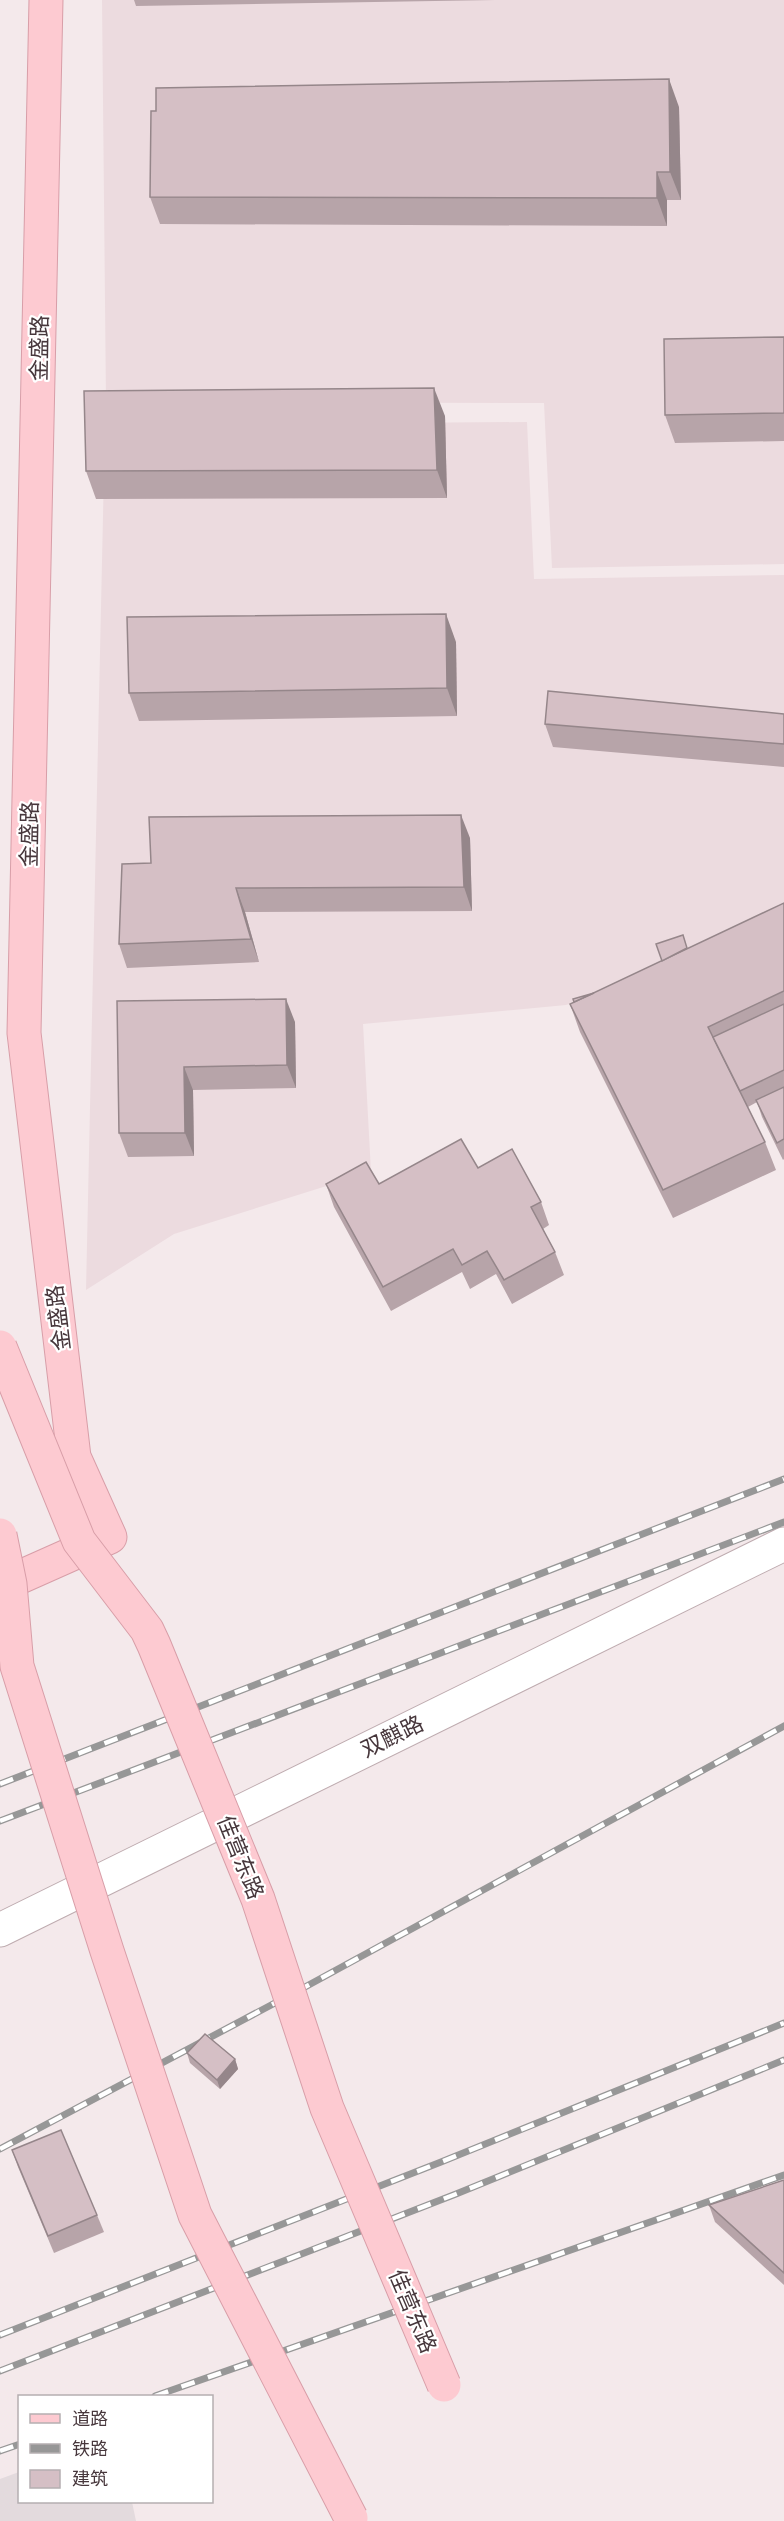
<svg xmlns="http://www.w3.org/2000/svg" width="784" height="2521" viewBox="0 0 784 2521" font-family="Mulish,'Noto Sans SC',sans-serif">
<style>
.residential{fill:#ecdbdf}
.industrial{fill:#e3dadd}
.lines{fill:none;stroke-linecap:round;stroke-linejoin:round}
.street-casing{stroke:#bfacb0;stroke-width:35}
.secondary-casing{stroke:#d89ea8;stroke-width:35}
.street{stroke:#fff;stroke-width:33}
.secondary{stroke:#fdcad1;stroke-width:33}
.rail-casing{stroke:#979797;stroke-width:7}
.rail{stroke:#fff;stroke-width:4.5;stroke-dasharray:14;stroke-linecap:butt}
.secondary-bridge-casing{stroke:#d89ea8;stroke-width:35;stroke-linecap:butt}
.secondary-bridge{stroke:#fdcad1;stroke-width:33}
.wall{fill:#b7a4a9}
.shaded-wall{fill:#95868a}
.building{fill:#d5bfc5;stroke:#95868a;stroke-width:1.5}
.labels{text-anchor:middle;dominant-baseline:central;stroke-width:4.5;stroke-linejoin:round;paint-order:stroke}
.street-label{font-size:22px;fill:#47373c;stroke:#fff}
</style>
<rect width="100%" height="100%" fill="#f4e9eb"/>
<g class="residential">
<polygon points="102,0 784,0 784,564 552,568 544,403 106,402"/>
<polygon points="527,422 534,579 784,575 784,937 566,1005 363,1024 371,1172 174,1234 86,1290 105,425"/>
</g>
<polygon class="industrial" points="19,2472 20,2502 132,2502 136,2521 0,2521 0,2479"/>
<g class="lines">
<defs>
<polyline id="street" points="0,1930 784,1544"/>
<polyline id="secondary" points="0,1586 110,1537 74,1457 24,1033 46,0"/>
</defs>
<use href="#street" class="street-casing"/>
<use href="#secondary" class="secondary-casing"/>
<use href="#street" class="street"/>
<use href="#secondary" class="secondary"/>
<defs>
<g id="rail">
<polyline points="0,1784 784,1479"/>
<polyline points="0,1821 784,1522"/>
<polyline points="0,2149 305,1987 784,1726"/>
<polyline points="0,2335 441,2162 784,2023"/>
<polyline points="0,2371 456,2194 784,2060"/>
<polyline points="155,2396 784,2175"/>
<polyline points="0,2451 20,2444"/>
</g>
</defs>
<use href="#rail" class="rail-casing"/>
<use href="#rail" class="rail"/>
<defs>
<g id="secondary-bridge">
<polyline points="0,1347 79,1541 147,1630 154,1645 258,1899 327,2108 444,2385"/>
<polyline points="0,1535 10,1584 17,1666 107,1951 195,2215 351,2518"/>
</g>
</defs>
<use href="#secondary-bridge" class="secondary-bridge-casing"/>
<use href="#secondary-bridge" class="secondary-bridge"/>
</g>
<g class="wall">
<polygon points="134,0 495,0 136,6"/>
<polygon points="679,107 681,200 667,200 667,226 160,224 150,197"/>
<polygon points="784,337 784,441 675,443 665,415"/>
<polygon points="445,416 447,498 96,499 86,471"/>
<polygon points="456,642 457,716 139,721 129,693"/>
<polygon points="784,714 784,767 553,747 545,724"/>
<polygon points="470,838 472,911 245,912 259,962 127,968 119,944 151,863"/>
<polygon points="784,903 784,1159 783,1160 762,1117 757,1102 748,1107 765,1142 776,1170 673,1218 580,1032 570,1004"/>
<polygon points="117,1001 295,1022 296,1088 193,1090 194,1156 128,1157 119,1133"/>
<polygon points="478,1168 541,1202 549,1225 543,1229 555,1252 564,1275 512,1304 496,1274 470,1289 462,1272 391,1311 334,1207 326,1184 379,1184"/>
<polygon points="187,2053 235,2059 238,2069 220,2089 190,2063"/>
<polygon points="12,2150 97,2215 104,2232 54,2253 18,2167"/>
<polygon points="784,2180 784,2285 715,2222 709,2205"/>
</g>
<g class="shaded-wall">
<polygon points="669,79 679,107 681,200 670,172"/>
<polygon points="657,172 667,200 667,226 657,198"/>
<polygon points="434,388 445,416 447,498 437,470"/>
<polygon points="446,614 456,642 457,716 447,688"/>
<polygon points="461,815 470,838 472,911 464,887"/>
<polygon points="236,888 245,912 259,962 251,939"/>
<polygon points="286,999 295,1022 296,1088 287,1065"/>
<polygon points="184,1067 193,1090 194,1156 185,1133"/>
<polygon points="235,2059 238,2069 220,2089 217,2080"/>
</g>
<g class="building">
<polygon points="669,79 670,172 657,172 657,198 150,197 151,111 156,111 156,88"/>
<polygon points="784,337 784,413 665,415 664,339"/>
<polygon points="434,388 437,470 86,471 84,391"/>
<polygon points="446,614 447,688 129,693 127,617"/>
<polygon points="548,691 784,714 784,744 545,724"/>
<polygon points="461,815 464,887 236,888 251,939 119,944 122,864 151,863 149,817"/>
<polygon points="784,903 784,991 708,1027 765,1142 663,1190 570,1004"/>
<polygon points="683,935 687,948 662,961 656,944"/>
<polygon points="594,993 574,1002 573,999"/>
<polygon points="286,999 287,1065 184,1067 185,1133 119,1133 117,1001"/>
<polygon points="784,1004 784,1070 740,1091 713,1037"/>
<polygon points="784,1087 784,1139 777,1143 756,1100"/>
<polygon points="461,1139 478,1168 512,1149 541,1202 531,1207 555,1252 504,1280 487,1251 462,1265 453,1249 383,1287 326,1184 366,1162 379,1184"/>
<polygon points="205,2034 235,2059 217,2080 187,2053"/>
<polygon points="61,2130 97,2215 48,2236 12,2150"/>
<polygon points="784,2180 784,2273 709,2205"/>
</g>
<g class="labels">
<g class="street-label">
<text transform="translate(39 348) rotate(-89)">金盛路</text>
<text transform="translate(29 834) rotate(-89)">金盛路</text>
<text transform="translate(58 1318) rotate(-97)">金盛路</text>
<text transform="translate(392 1736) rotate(-26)">双麒路</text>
<text transform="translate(241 1857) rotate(68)">佳营东路</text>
<text transform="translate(413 2311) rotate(67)">佳营东路</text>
</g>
</g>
<rect x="18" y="2395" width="195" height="108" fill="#ffffff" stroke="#b5afb1" stroke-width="1.5"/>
<rect x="30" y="2414" width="30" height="9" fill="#fdcad1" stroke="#b5afb1" stroke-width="1.5"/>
<text x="72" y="2425" font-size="18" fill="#47373c">道路</text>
<rect x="30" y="2444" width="30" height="9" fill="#979797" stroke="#b5afb1" stroke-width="1.5"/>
<text x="72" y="2455" font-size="18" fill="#47373c">铁路</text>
<rect x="30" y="2470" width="30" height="18" fill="#d5bfc5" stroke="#b5afb1" stroke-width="1.5"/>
<text x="72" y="2485" font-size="18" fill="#47373c">建筑</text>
</svg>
